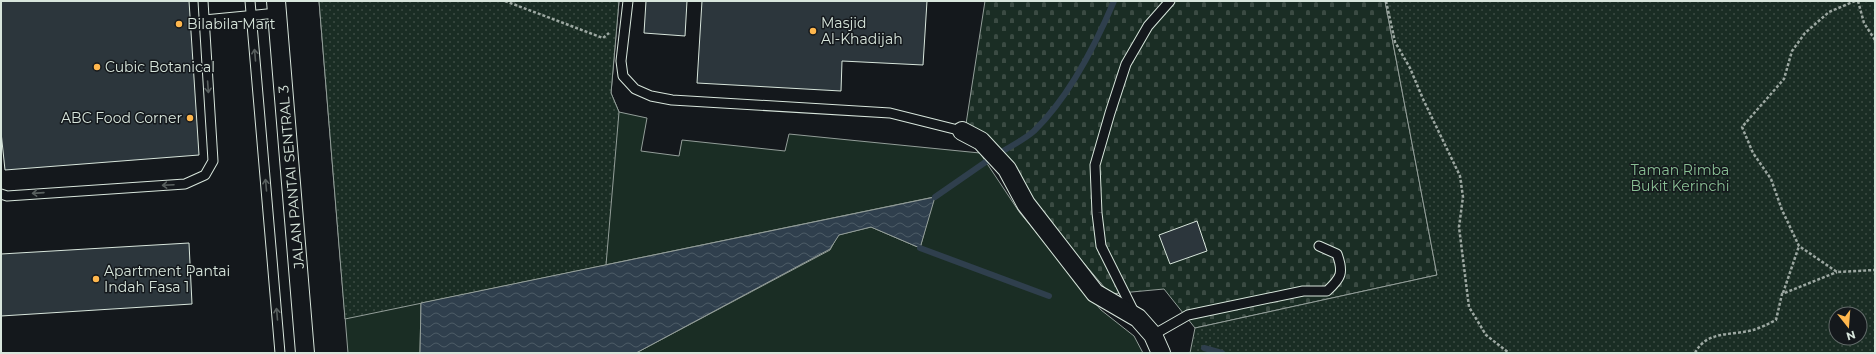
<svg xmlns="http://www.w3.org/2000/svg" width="1876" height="354" viewBox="0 0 1876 354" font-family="Montserrat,sans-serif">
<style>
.grass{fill:#1a2d24;stroke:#939e99}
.cemetery{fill:url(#cemetery-stones);stroke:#939e99}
.park{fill:url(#park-dots);stroke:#939e99;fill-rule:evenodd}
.water{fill:url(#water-waves);stroke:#939e99}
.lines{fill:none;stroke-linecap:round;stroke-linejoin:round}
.stream{stroke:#2f3f4d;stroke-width:6}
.building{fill:#2c363c;stroke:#d8e6dc}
.service-casing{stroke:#d8e6dc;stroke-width:11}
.minor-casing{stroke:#d8e6dc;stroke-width:20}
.path{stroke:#9da8a2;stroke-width:2.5;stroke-dasharray:3 2;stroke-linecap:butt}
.service{stroke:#14181c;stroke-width:9}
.minor{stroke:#14181c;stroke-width:18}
.oneway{stroke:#59605f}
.poi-dot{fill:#ffb74d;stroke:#14181c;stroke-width:1.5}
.labels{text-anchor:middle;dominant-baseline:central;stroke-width:3;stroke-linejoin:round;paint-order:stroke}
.poi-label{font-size:14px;fill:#d8e6dc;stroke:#14181c;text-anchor:start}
.park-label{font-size:14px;fill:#8ac095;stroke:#14181c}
.street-label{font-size:14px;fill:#d8e6dc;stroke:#14181c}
</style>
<defs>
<pattern id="cemetery-stones" width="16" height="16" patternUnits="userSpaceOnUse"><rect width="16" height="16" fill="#1a2d24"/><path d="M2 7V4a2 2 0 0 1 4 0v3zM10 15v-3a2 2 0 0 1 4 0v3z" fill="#3b4b43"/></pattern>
<pattern id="park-dots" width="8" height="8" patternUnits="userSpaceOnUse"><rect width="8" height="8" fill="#1a2d24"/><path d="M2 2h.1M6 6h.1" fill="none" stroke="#3b4b43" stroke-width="1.8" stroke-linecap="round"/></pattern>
<pattern id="water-waves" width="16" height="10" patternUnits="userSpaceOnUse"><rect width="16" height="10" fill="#2f3f4d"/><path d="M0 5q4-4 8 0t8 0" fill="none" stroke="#4c5b66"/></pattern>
</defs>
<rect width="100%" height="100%" fill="#14181c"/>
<polygon class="grass" points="319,1 619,1 611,93 619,112 647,118 641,151 679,156 682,140 785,151 789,134 980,153 1020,213 1101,310 1134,336 1143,353 636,353 830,250 838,235 871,227 920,248 934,197 421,303 420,353 348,353"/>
<polygon class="cemetery" points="985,1 1385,1 1437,275 1195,328 1164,289 1110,294 966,124"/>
<g class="park">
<polygon points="319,1 619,1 611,93 619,112 606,265 345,319"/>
<path d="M1385 1H1875V353H1190L1195 328 1437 275ZM1836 314H1860V338H1836Z"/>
</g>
<polygon class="water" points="935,197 920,248 871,227 839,235 830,249 636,353 420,353 421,303"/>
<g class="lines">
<g class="stream">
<path d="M1003 151C1013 145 1025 139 1034 131 1069 97 1095 46 1114 1"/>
<polyline points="935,197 987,161"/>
<polyline points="920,248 1049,296"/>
<polyline points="1204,348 1222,353"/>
</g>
</g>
<g class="building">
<polygon points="1,1 189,1 199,155 5,170 1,132"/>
<polygon points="646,1 687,1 685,36 644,33"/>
<polygon points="702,1 927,1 923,65 842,61 841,91 697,83"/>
<polygon points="1197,221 1207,251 1170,264 1159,235"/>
<polygon points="189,243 192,304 1,316 1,254"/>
</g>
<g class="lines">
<defs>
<g id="service">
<polyline points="250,1 280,353"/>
<polyline points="628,1 621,61 623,76 635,89 651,96 672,100 890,113 962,131"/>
<polyline points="204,20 277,13"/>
<polyline points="1,194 7,196 185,184 205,175 213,161 203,1"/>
<polyline points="1135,314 1101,246 1097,213 1095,165 1110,113 1126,64 1148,26 1170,1"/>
<path d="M1153 335 1188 315 1303 291H1327C1341 278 1344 273 1337 254L1319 246"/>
</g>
<g id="minor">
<polyline points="276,1 305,353"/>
<polyline points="962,131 981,141 1007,169 1026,204 1095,293 1138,318 1153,335 1161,353"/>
</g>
</defs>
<use href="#service" class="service-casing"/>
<use href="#minor" class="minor-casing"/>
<g class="path">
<polyline points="505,1 603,38 609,33"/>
<polyline points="1386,1 1395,42 1410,68 1423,99 1460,176 1463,197 1459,227 1469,307 1486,335 1509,353"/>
<polyline points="1855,1 1829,12 1805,33 1792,51 1784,79 1742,127 1753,153 1771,179 1782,210 1799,246 1837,272 1875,270"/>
<polyline points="1858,1 1864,23 1875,40"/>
<polyline points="1783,293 1799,246"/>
<path d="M1695 353C1707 330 1731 336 1753 330 1760 328 1768 324 1776 320L1782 294 1837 272"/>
</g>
<use href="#service" class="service"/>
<use href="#minor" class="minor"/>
</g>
<defs><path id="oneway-shaft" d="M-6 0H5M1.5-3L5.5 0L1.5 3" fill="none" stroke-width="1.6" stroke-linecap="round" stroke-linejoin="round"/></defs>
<g class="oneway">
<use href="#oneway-shaft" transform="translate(255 55) rotate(-95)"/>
<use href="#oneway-shaft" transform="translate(208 87) rotate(86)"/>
<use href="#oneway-shaft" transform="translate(168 185) rotate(177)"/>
<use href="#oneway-shaft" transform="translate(266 185) rotate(-95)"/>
<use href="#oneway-shaft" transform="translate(38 193) rotate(176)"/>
<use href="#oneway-shaft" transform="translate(277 314) rotate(-95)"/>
</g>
<g class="poi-dot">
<circle cx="179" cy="24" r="4"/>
<circle cx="813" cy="31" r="4"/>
<circle cx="97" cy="67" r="4"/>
<circle cx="190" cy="118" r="4"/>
<circle cx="96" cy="279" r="4"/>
</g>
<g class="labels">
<g class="poi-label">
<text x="821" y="23">Masjid<tspan x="821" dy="16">Al-Khadijah</tspan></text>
<text x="187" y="24">Bilabila Mart</text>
<text x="105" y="67">Cubic Botanical</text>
<text x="182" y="118" text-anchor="end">ABC Food Corner</text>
<text x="104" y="271">Apartment Pantai<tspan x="104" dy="16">Indah Fasa 1</tspan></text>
</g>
<g class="park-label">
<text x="1680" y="170">Taman Rimba<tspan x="1680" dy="16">Bukit Kerinchi</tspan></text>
</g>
<g class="street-label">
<text transform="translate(291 177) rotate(-95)">JALAN PANTAI SENTRAL 3</text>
</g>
</g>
<rect width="1876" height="354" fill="none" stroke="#d8e6dc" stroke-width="4"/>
<g transform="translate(1848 326) rotate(163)"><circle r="19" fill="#14181c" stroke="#626a69"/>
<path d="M0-3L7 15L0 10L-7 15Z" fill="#ffb74d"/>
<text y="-6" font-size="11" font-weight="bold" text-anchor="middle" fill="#d8e6dc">N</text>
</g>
</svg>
